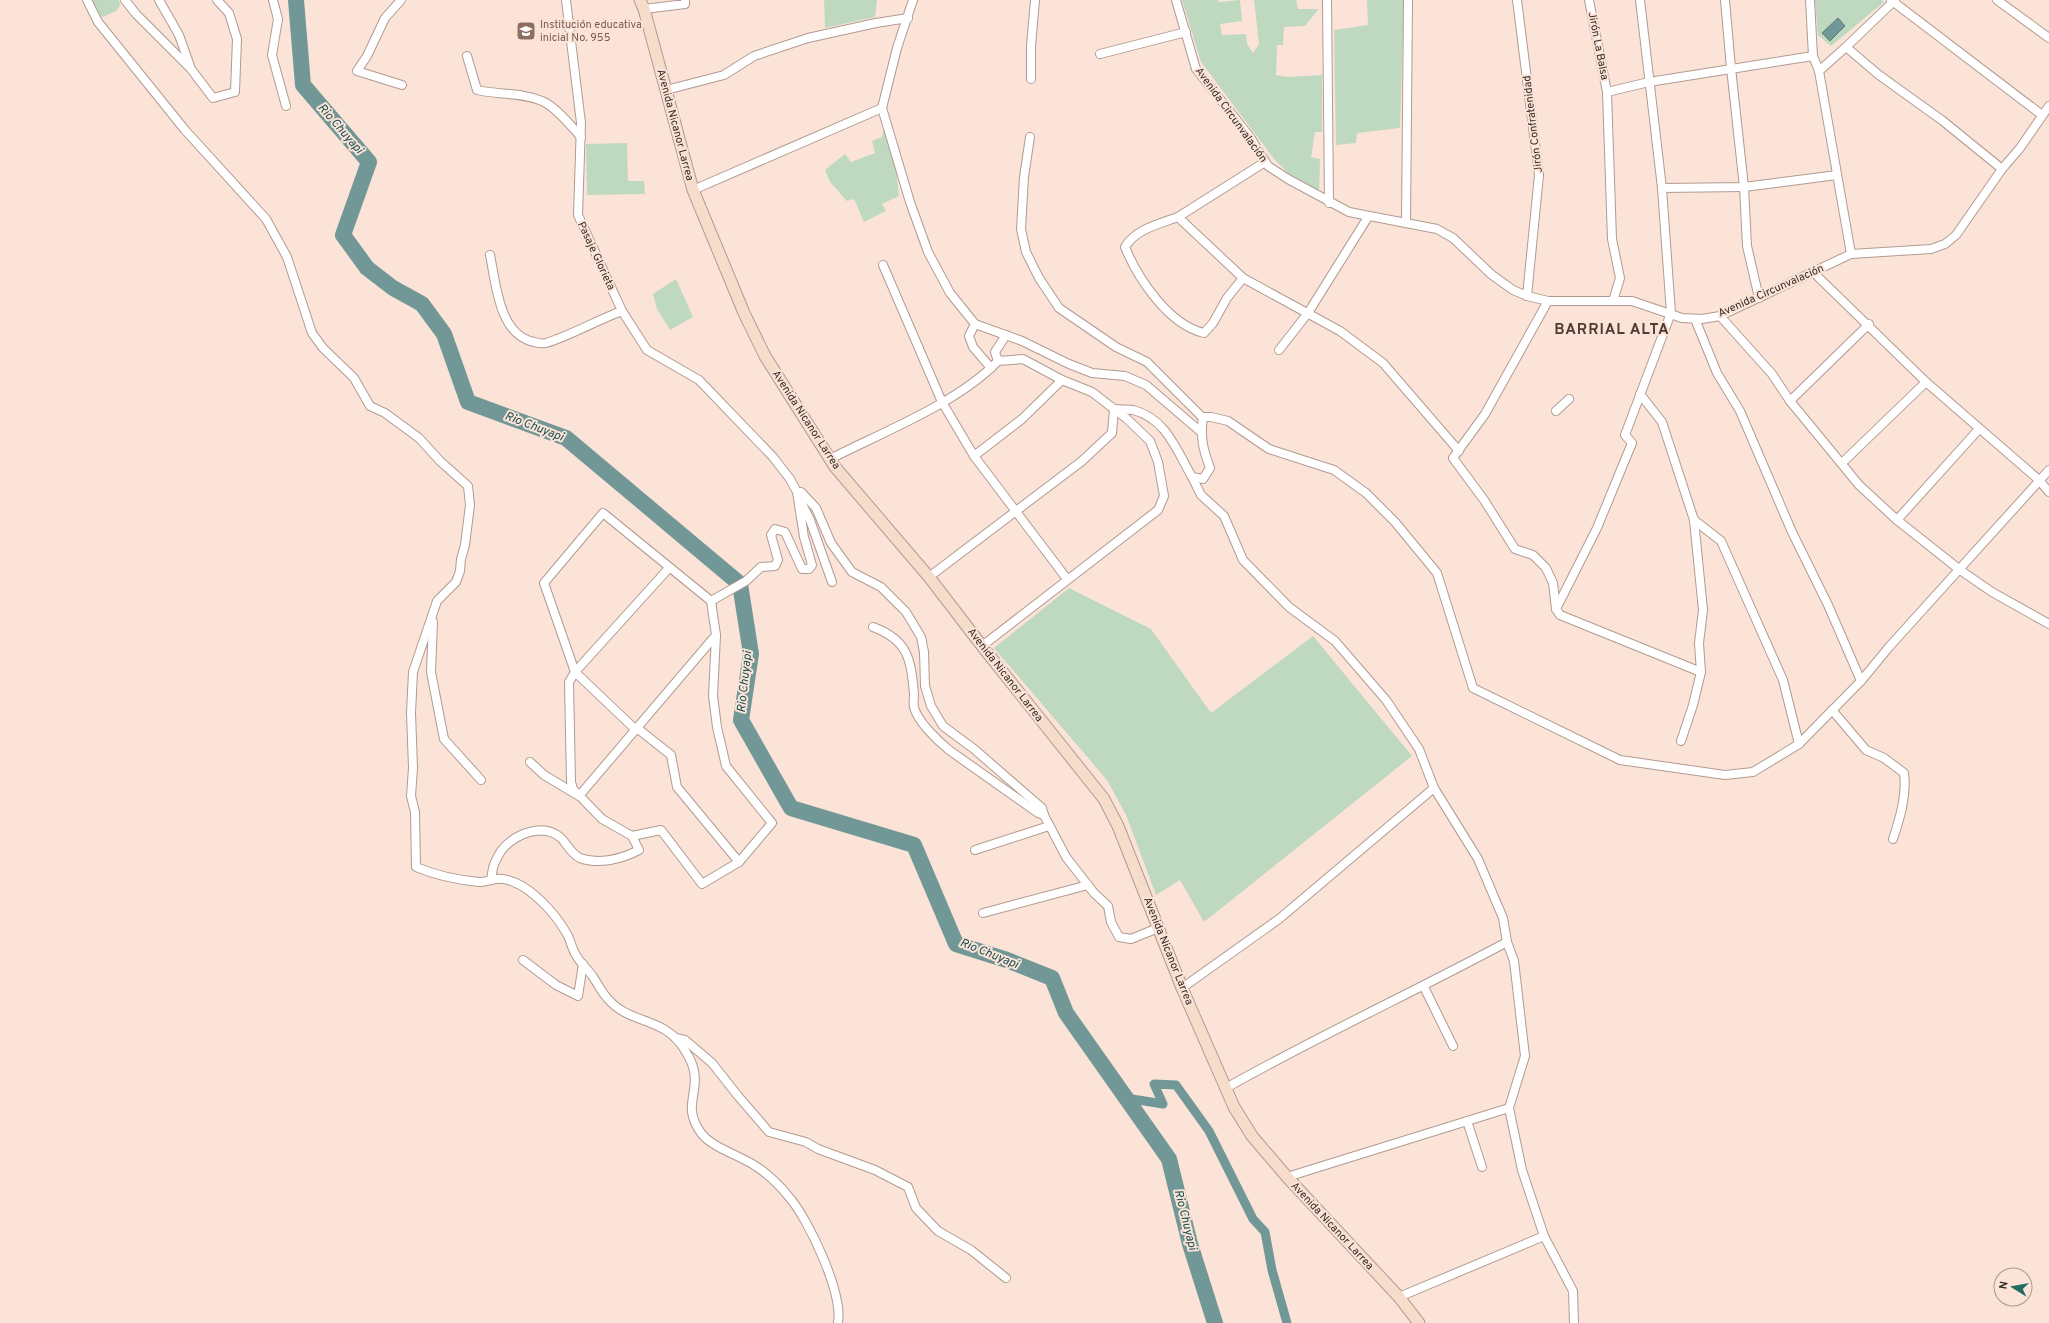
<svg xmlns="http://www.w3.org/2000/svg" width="2049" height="1323" viewBox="0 0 2049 1323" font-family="Overpass,sans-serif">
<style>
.green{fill:#bfd9c1}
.water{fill:#719897;stroke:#5f7876}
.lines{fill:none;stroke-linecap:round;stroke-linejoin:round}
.canal{stroke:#719897;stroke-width:9}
.river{stroke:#719897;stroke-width:16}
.street-casing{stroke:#b19b91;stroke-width:10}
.secondary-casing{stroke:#b19b91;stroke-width:13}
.street{stroke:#fff;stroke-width:8}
.secondary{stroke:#f5dccb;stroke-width:11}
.labels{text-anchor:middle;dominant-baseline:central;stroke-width:4;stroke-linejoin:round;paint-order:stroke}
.education-label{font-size:11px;fill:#785e54;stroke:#fbe3d8;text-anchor:start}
.street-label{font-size:11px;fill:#352d28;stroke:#fbe3d8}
.water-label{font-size:12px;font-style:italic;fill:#154f4f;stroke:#fbe3d8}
.district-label{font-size:15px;font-weight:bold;letter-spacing:1px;fill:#4f3c34;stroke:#fbe3d8}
</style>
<rect width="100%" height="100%" fill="#fbe3d8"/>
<g class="green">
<polygon points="92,0 119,0 120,6 116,11 103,17 97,13 92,2"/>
<polygon points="824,0 877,0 875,17 825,28"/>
<polygon points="1182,0 1218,0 1219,2 1240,0 1242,21 1220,24 1222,35 1246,34 1247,44 1253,53 1259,44 1254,0 1296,0 1298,9 1319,9 1305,26 1284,27 1283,45 1277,45 1276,75 1288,77 1322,75 1322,132 1315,132 1311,157 1320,159 1319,191 1293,178 1274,159 1201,62"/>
<polygon points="1367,0 1404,0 1400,128 1357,133 1356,143 1336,145 1334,30 1368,25"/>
<polygon points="1815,0 1882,0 1884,2 1831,46 1818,35"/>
<polygon points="884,127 895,160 899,196 882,204 886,211 864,222 854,199 847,201 830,182 825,170 845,154 851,162 875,153 872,141 882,137"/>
<polygon points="627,143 628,181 644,181 645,194 587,195 586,144"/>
<polygon points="676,279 693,317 670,330 657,309 653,294"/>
<polygon points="1069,588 1151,629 1211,713 1313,636 1412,756 1204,922 1180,880 1156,895 1126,815 1107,780 994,648"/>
</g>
<polygon class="water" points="1838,18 1845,26 1830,41 1822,33"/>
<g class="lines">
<polyline class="canal" points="1126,1098 1163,1104 1154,1084 1176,1085 1209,1131 1253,1219 1265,1232 1272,1270 1287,1323"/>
<polyline class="river" points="296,0 303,85 369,162 343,235 367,268 393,288 422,304 444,334 468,402 566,438 740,584 751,654 741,720 791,808 914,845 956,944 1007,960 1052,978 1066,1013 1169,1159 1190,1244 1215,1323"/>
<defs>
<g id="street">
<path d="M87 0 98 22 185 130 266 219 287 257 312 333 323 348 354 378 370 406 385 413 419 438 440 461 468 486 470 505 465 545 461 559 460 571 456 582 437 601 413 672 411 713 413 768 411 796 415 812 416 867C435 875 459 880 479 882 485 882 490 880 496 879 505 878 515 882 522 886 540 897 558 917 568 936 571 942 572 949 576 955 580 963 588 969 593 977 598 984 602 993 608 999 631 1026 665 1015 686 1052 689 1057 693 1065 694 1071 699 1095 682 1106 701 1133 712 1148 742 1156 757 1167 769 1175 780 1186 789 1197 809 1220 843 1293 838 1323"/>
<polyline points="125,0 136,14 191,69 213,98 235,92 237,39 229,13 217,0"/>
<polyline points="159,0 179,35 190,66"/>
<polyline points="273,0 278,19 272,55 286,106"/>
<polyline points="401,0 385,18 367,56 357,71 402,85"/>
<polyline points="566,0 581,123 578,215 622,311 647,350 699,380 773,457 790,479 797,492 804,537 812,565 809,569 802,569 785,532 775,529 771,535 778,560 775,566 761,567 746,581 711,601"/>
<polyline points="913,0 897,48 882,108 910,202 928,252 950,293 975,324 1022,341 1069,364 1092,373 1125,376 1146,385 1201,432"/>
<polyline points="1176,0 1196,69 1250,137 1268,166 1288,179 1349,212 1437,229 1453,238 1492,275 1513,290 1527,296 1548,301 1632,301 1682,318 1702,319 1720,316 1851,254 1931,249 1945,244 1956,235 2002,169 2020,148 2049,106"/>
<polyline points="1327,0 1329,203"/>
<polyline points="1517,0 1539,175 1527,296"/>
<polyline points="1589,0 1607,92 1612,239 1620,278 1613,301"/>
<polyline points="1725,0 1731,68 1744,187 1747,246 1759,298"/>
<polyline points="1810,0 1813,56 1819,71 1851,254"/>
<polyline points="1891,0 2042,115"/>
<polyline points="1997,0 2049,38"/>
<polyline points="644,9 685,4 685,0"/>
<polyline points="1846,47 1879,75 1943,121 2002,169"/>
<polyline points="1100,54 1186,32"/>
<path d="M467 56 477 90C498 95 521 92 542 101 555 106 571 126 581 137"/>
<polyline points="1819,71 1846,47 1895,0"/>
<polyline points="1031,79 1031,46 1035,0"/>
<polyline points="666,90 724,75 754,56 808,38 876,23 908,18"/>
<polyline points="1607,92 1649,82 1813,56"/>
<polyline points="1030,137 1024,177 1021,229 1026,252 1039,278 1059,308 1116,347 1147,362 1203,418"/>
<polyline points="1662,188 1744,187 1837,175"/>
<polyline points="693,190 882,108"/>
<polyline points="1178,217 1265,162"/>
<polyline points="1406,223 1408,0"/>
<path d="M490 255C496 284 499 335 534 342 538 343 543 344 546 343 570 336 597 320 622 311"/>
<polyline points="883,265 942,402 974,456 1067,579"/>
<polyline points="1814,273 1926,382 2039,480 2049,492"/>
<path d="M1243 278 1227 298 1213 323 1204 333C1169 325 1138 279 1125 247 1136 229 1159 224 1178 217L1243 278 1340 331 1383 363 1459 451"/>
<polyline points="1548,301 1485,414 1453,458 1484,500 1515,549 1533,555 1546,568 1553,583 1556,609 1560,615 1701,672"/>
<polyline points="1720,316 1772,374 1790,401 1859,485 1897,520 1960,570 1992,592 2049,624"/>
<polyline points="1695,319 1717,373 1740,411 1792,532 1828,605 1861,681"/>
<polyline points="975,324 969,336 973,347 991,368"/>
<polyline points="1279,350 1308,313 1368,217"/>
<polyline points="1640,394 1662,422 1694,520 1703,610 1699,643 1701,672 1693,705 1681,741"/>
<polyline points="1790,401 1869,324"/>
<path d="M1114 409C1120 410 1127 409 1133 410 1166 418 1177 451 1192 477L1203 479 1210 468C1203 449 1200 438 1203 417H1211L1228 421 1269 449 1334 470 1366 493 1395 522 1437 573 1473 688 1620 760 1725 775 1753 772 1799 744 1861 681 1889 647 2049 470"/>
<polyline points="1556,411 1569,399"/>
<polyline points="974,456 1022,419 1062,380"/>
<path d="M830 459C883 432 958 403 998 361L995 352 1006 335"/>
<polyline points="1842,463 1926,382"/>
<polyline points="1192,477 1201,495 1224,516 1243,560 1289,607 1335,641 1386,700 1419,749 1434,788 1478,859 1503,918 1507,942 1514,961 1525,1056 1509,1108 1522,1170 1544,1236 1573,1291 1574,1323"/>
<polyline points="797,492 801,492 816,508 831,543 852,572 881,587 906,612 921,637 924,652 925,686 931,706 943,726 974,749 1042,808 1044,815"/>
<polyline points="802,504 810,520 832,582"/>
<polyline points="1694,520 1721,541 1783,680 1799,744"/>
<polyline points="1897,520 1979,429"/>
<polyline points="929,577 1082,461 1112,433 1114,409 1092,392 1062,380 1023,359 998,361"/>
<polyline points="1556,609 1597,528 1632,443 1625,435 1671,313 1662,188 1640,0"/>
<polyline points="433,622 431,672 444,739 481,780"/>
<path d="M873 627C908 640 911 659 914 694 914 698 913 703 914 707 917 721 938 741 949 750L1038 813 1044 815 1066 857 1094 893 1108 906 1111 922 1119 937 1131 939 1158 928"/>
<polyline points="716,635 713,696 717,727 726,766 772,823 739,862"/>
<polyline points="982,646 1158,510 1164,496 1158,462 1150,441 1126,418 1115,410"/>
<path d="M1832 710 1866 750 1884 758 1904 773C1907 795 1900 818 1893 839"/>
<polyline points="636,730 575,672 669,568"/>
<polyline points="632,836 661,830 702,884 739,862 677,787 671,755 637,728"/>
<polyline points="975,850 1049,826"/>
<path d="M491 880C492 876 492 872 493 868 494 863 498 856 501 851 514 834 543 822 561 838 567 844 571 854 580 858 598 865 622 859 639 850L632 836 602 819 573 789 571 782 569 682 575 672 544 583 603 513 711 601 716 635 579 796 544 775 530 762"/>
<polyline points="983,913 1088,885"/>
<polyline points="523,960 556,985 578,996 583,964"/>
<polyline points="1424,987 1453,1046"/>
<polyline points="1182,988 1279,919 1434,788"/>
<polyline points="676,1038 685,1040 712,1063 738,1096 769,1132 806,1142 818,1149 875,1170 908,1187 916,1208 938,1231 971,1250 1006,1278"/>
<path d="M1226 1088C1318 1036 1414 992 1507 942"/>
<polyline points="1467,1121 1482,1167"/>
<polyline points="1287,1177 1509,1108"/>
<polyline points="1399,1297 1544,1236"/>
</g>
<polyline id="secondary" points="640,0 644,9 693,190 744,313 765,356 835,467 929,577 982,646 1104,799 1118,826 1182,988 1234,1107 1252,1136 1287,1177 1399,1297 1419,1323"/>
</defs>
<use href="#street" class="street-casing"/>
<use href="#secondary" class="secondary-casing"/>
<use href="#street" class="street"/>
<use href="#secondary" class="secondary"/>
</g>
<defs>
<symbol id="school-square" viewBox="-11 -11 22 22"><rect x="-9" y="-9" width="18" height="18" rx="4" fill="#8d6e63" stroke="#fbe3d8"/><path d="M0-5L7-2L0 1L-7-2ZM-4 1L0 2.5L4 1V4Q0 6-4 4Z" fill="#fff"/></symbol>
</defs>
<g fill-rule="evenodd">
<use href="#school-square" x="515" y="20" width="22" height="22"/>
</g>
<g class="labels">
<g class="education-label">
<text x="540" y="25">Institución educativa<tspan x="540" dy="13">inicial No. 955</tspan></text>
</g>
<g class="street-label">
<text transform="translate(1598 46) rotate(79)">Jirón La Balsa</text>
<text transform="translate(1231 115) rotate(54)">Avenida Circunvalación</text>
<text transform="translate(1533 124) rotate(-97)">Jirón Confratenidad</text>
<text transform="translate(675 125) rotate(75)">Avenida Nicanor Larrea</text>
<text transform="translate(596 256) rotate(65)">Pasaje Glorieta</text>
<text transform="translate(1771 291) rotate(-24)">Avenida Circunvalación</text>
<text transform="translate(806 420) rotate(57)">Avenida Nicanor Larrea</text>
<text transform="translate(1005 675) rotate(52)">Avenida Nicanor Larrea</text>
<text transform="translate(1168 951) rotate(68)">Avenida Nicanor Larrea</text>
<text transform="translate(1332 1226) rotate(47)">Avenida Nicanor Larrea</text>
</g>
<g class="water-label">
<text transform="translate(340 129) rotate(49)">Rio Chuyapi</text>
<text transform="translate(534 427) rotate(21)">Rio Chuyapi</text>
<text transform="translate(745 682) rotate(-84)">Rio Chuyapi</text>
<text transform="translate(989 954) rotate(22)">Rio Chuyapi</text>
<text transform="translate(1185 1220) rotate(76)">Rio Chuyapi</text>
</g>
<g class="district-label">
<text x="1612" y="330">BARRIAL ALTA</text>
</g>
</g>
<g transform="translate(2013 1287) rotate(281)"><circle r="19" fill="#fbe3d8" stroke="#ac9a92"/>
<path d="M0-3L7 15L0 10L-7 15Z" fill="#236c64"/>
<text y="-6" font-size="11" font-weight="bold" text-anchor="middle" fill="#352d28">N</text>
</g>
</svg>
